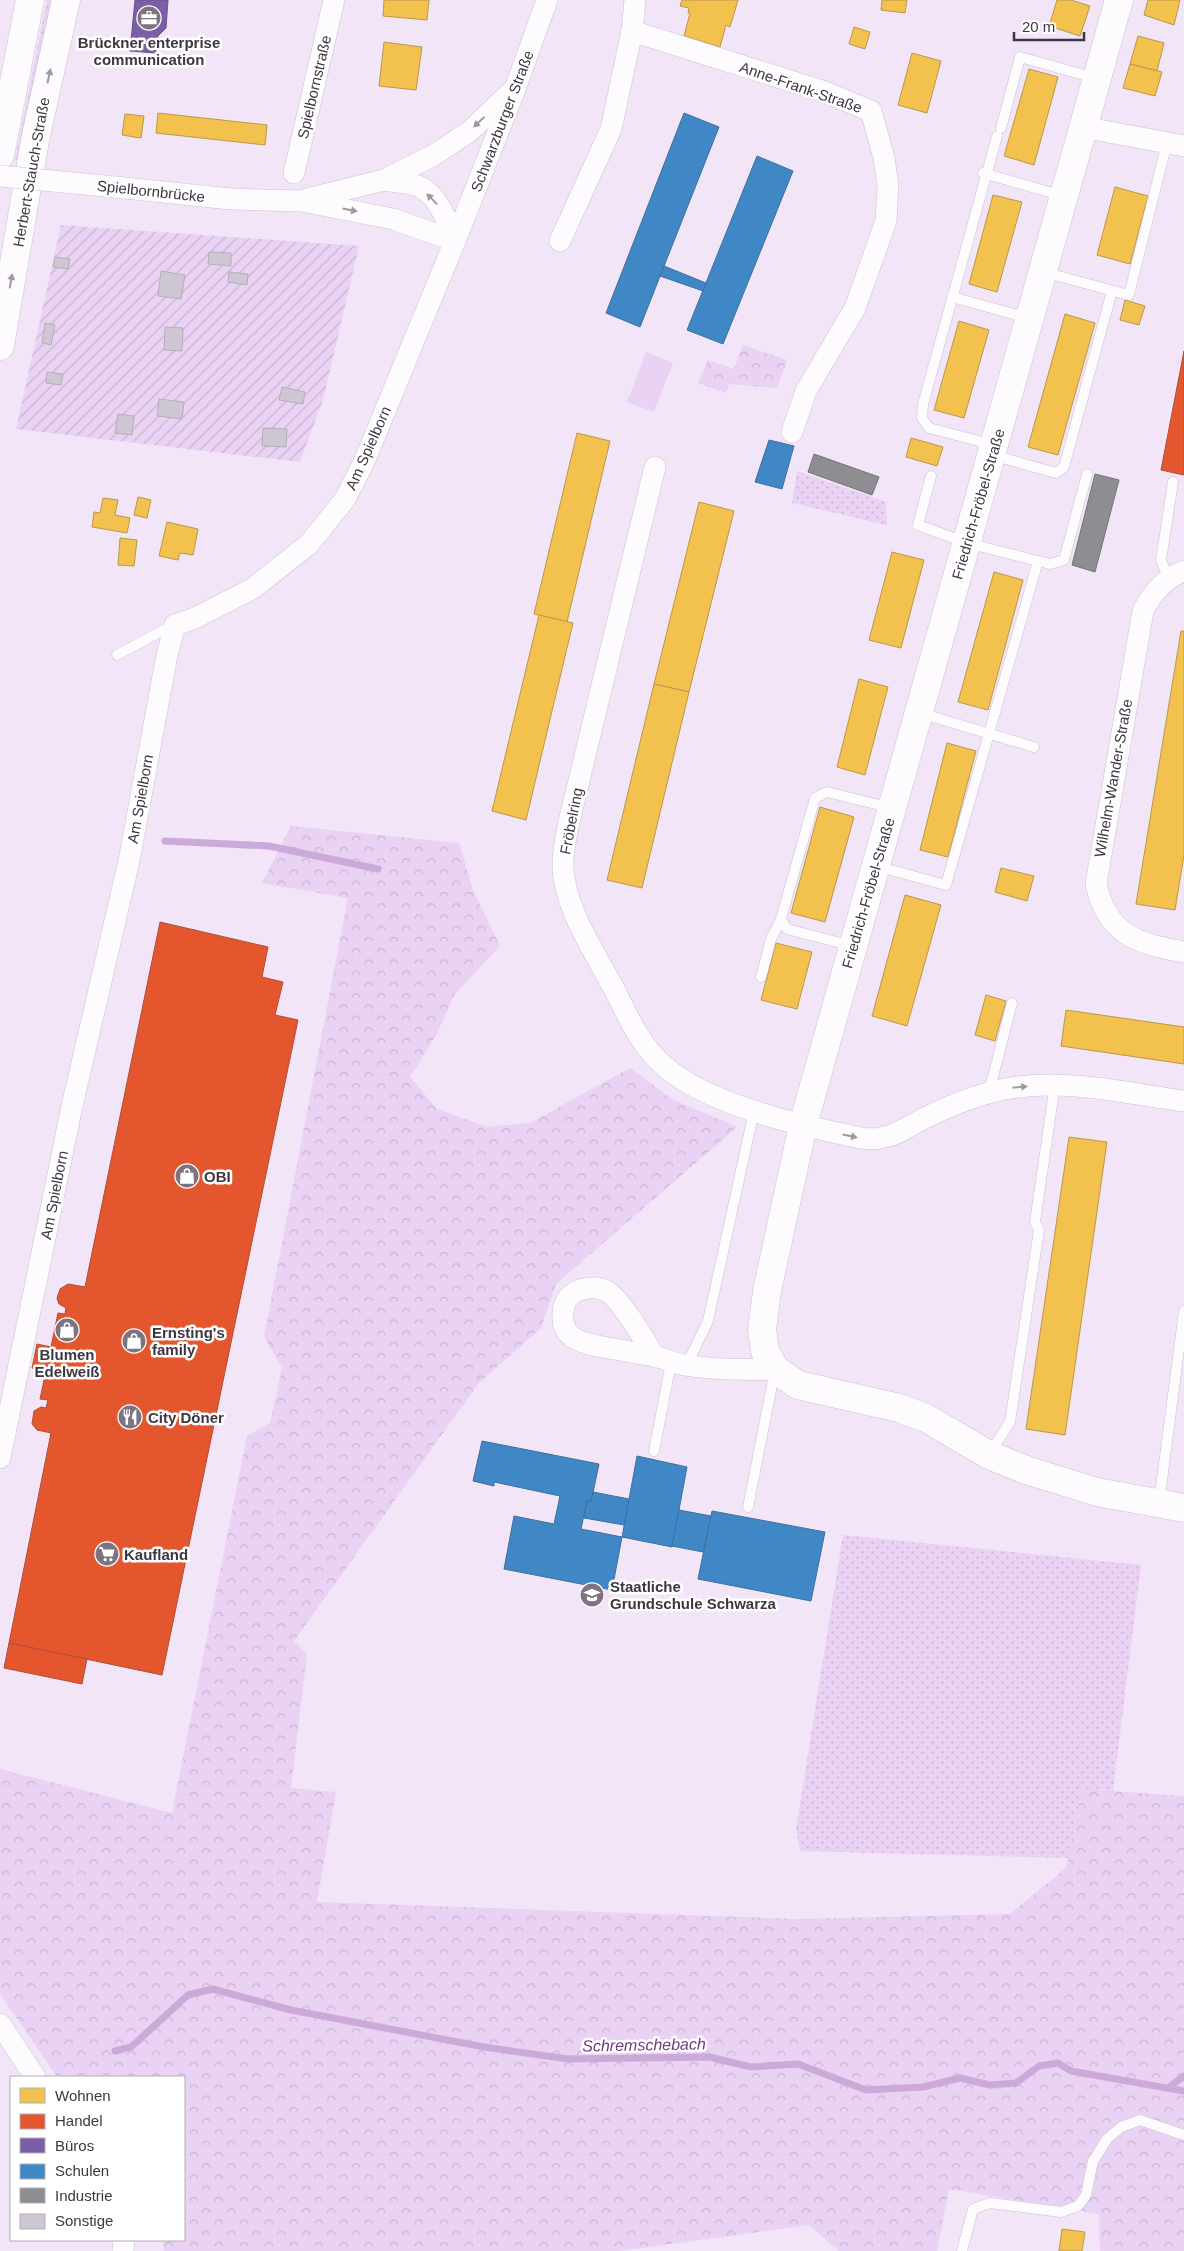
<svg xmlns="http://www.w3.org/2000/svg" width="1184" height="2251" viewBox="0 0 1184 2251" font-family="Helvetica,sans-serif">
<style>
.grass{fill:url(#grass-dots)}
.forest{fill:url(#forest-crowns)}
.garden{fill:url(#garden-furrows)}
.pitch{fill:#e9d2f4}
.homes{fill:#f2c14e;stroke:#bc974a}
.shops{fill:#e4572e;stroke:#b24d34}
.offices{fill:#7b5ea7;stroke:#695289}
.schools{fill:#3f88c5;stroke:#3f6f9e}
.industry{fill:#8d8d92;stroke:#75737a}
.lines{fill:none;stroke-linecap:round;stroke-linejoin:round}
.stream{stroke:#cbaada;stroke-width:7}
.building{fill:#cfc6d4;stroke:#b6adbb}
.lane-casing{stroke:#cbc2d0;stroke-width:11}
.street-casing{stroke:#cbc2d0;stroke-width:22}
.secondary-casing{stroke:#cbc2d0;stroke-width:29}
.primary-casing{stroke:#cbc2d0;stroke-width:29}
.lane{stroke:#fdfbfe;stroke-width:10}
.street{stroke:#fdfbfe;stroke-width:21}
.secondary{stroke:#fdfbfe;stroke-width:28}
.primary{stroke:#fdfbfe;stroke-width:28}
.street-bridge-casing{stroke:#cbc2d0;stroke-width:22;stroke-linecap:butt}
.street-bridge{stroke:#fdfbfe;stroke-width:21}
.oneway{fill:#9e98a0}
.labels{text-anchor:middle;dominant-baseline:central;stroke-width:5;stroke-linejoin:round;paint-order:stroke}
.poi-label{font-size:15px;font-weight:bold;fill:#3e3642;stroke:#fff;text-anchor:start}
.street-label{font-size:15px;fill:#3e3642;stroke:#fff}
.water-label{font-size:16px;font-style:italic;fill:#6f3984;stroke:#fff}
</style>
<defs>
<pattern id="grass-dots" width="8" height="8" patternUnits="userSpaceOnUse" patternTransform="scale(1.25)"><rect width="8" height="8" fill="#e9d2f4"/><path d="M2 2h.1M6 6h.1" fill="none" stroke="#c9b5d2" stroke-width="1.8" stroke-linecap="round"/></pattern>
<pattern id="forest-crowns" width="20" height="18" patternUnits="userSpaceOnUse" patternTransform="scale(1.25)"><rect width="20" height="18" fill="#e9d2f4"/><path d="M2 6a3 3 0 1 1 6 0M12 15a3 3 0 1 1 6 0" fill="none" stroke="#c9b5d2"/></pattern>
<pattern id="garden-furrows" width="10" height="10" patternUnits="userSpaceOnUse" patternTransform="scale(1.25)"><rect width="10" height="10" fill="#e9d2f4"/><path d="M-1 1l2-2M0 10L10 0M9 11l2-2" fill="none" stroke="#c9b5d2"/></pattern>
</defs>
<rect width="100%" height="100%" fill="#f1e5f7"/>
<g class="grass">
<polygon points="47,0 51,0 19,160 15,160"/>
<polygon points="797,471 886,502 887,525 792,503"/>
<polygon points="843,1535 1141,1565 1113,1791 1082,1789 1068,1858 800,1851 796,1829"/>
</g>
<g class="forest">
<polygon points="743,345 787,360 777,388 729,384 726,393 698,383 708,360 734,369"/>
<polygon points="291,826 459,843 473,890 500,946 454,995 437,1034 410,1077 437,1109 487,1127 530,1123 630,1068 672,1099 737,1127 556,1284 541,1328 478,1384 294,1641 307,1654 291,1788 336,1792 317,1902 797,1919 1010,1914 1066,1868 1082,1789 1184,1796 1184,2251 1100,2251 1099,2214 949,2189 937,2251 839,2251 809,2225 620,2251 164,2251 163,2240 184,2240 184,2077 57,2077 0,1994 0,1769 172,1813 247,1436 270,1423 282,1368 264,1337 348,898 262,883"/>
</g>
<polygon class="garden" points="61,225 359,246 323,400 300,462 16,429"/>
<polygon class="pitch" points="646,352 673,363 654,412 627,402"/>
<g class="homes">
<polygon points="384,0 429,0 427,20 383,16"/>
<polygon points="682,0 738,0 730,27 726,25 720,47 684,36 690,13 688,13 689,8 680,6"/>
<polygon points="882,0 907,0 905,13 881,10"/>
<polygon points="1057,0 1071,0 1090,6 1080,36 1049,26"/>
<polygon points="1148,0 1180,0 1174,25 1144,15"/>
<polygon points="854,27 870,32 865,49 849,44"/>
<polygon points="1138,36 1164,43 1157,71 1130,64"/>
<polygon points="384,42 422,47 416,90 379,86"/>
<polygon points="912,53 941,61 927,113 898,105"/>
<polygon points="1130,64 1162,72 1155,96 1123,88"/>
<polygon points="1029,69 1058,77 1034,165 1004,156"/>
<polygon points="158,113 267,125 265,145 156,133"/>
<polygon points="125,114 144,116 141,138 122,135"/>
<polygon points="1115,187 1148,196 1130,264 1097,255"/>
<polygon points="993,195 1022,202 997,292 969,284"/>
<polygon points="1125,300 1145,306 1139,325 1120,320"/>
<polygon points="1065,314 1095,323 1058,455 1028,447"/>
<polygon points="959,321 989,330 964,418 934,410"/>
<polygon points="577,433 610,441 567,622 534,614"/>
<polygon points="911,438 943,447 937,466 906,457"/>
<polygon points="138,497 151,500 147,518 134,515"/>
<polygon points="103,498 118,500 115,515 130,518 127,533 92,527 94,512 100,513"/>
<polygon points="699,502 734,511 689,692 654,684"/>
<polygon points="167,522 198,529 193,555 180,553 178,560 159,556"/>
<polygon points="120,538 137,540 134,566 118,565"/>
<polygon points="892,552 924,560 901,648 869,640"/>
<polygon points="994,572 1023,580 988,710 958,702"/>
<polygon points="539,615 573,623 526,820 492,811"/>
<polygon points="1181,631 1184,631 1184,855 1175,910 1136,904"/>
<polygon points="859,679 888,687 865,775 837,767"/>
<polygon points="654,684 689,692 642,888 607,880"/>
<polygon points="947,743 976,751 948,857 920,850"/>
<polygon points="820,807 854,817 825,922 791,913"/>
<polygon points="1001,868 1034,876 1027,901 995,892"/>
<polygon points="905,895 941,905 907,1026 872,1016"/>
<polygon points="776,943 812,952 797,1009 761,1000"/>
<polygon points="986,995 1006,1001 995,1041 975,1035"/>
<polygon points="1066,1010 1184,1027 1184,1064 1061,1046"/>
<polygon points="1069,1137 1107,1142 1065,1435 1026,1429"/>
<polygon points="1062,2229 1085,2232 1082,2251 1059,2251"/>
</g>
<g class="shops">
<polygon points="1184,351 1184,475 1161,470"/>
<polygon points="160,922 268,947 262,977 283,982 275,1015 298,1020 162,1675 9,1643 51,1433 37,1430 32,1424 34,1411 41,1407 46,1408 48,1400 40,1399 46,1371 32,1368 37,1344 51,1347 58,1313 65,1314 66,1308 59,1304 57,1298 60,1289 68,1284 85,1287"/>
<polygon points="9,1643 87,1659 82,1684 4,1668"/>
</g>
<polygon class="offices" points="135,0 168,0 166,28 158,36 156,53 130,51"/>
<g class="schools">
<polygon points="684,113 719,127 640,327 606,313"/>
<polygon points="757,156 793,171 723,344 687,330"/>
<polygon points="664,266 706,283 703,291 660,276"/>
<polygon points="769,440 794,446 782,489 755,482"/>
<polygon points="482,1441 599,1464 591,1502 587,1501 581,1529 622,1537 612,1590 504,1569 514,1516 554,1524 560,1496 494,1482 494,1486 473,1481"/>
<polygon points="637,1456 687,1467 672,1547 622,1537"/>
<polygon points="593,1492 629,1499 624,1525 584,1518 587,1501 591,1502"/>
<polygon points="679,1510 711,1516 703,1552 672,1546"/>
<polygon points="712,1511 825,1532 811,1601 698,1579"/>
</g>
<g class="industry">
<polygon points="814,454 879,477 872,495 808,472"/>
<polygon points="1095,474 1119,480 1095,572 1072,565"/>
</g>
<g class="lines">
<g class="stream">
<polyline points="165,841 269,846 378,869"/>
<polyline points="115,2051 131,2047 188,1995 213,1989 291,2010 484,2047 568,2059 709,2057 751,2067 798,2064 866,2090 923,2087 960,2078 990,2085 1016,2083 1039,2066 1058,2063 1071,2071 1184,2091"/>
<polyline points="1168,2088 1184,2076"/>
</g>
</g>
<g class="building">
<polygon points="209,252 231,253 231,266 208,264"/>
<polygon points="55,257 70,259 68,269 53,267"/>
<polygon points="161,271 185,275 181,299 158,296"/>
<polygon points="229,272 248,274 247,285 228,282"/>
<polygon points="45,323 55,325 51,345 42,343"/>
<polygon points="165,327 183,328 182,351 164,350"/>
<polygon points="47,372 63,374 61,385 46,383"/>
<polygon points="282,387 305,392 303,404 279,400"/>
<polygon points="159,399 184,402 182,419 157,416"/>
<polygon points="118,414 134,416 132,435 115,433"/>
<polygon points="263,428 287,429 286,447 262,446"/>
</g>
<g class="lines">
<defs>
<g id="lane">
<polyline points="1001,128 1020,57 1095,78"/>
<polyline points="983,173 1063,196"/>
<polyline points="1043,272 1129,295 1167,143"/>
<polyline points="952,297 1028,318"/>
<polyline points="994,445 929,428 922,418 923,404 997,136"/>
<polyline points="992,455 1056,473 1064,467 1112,291"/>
<polyline points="931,476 918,525 967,543 1038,561 1050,564 1064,560 1087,474"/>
<polyline points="1169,579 1161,560 1173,482"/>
<polyline points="117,655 173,625"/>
<polyline points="920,713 1034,747"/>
<polyline points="876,866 946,885 1038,561"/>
<polyline points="852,946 787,929 781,919 815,798 827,792 892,808"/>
<polyline points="761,977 771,939 781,919"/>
<polyline points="989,1092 1012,1003"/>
<polyline points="686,1366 708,1321 754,1111"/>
<polyline points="654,1451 671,1363"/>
<polyline points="990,1453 1010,1422 1039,1230 1035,1222 1055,1084"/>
<polyline points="1159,1503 1184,1311"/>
<polyline points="748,1507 775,1370"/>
<polyline points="962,2251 973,2209 990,2203 1061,2212 1078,2206 1086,2195 1093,2161 1107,2139 1121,2127 1140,2120 1184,2135"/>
</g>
<g id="street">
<polyline points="632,31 822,91 871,111 884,158 888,186 886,221 855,308 806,391 792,432"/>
<polyline points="1082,127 1184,146"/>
<polyline points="294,173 334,0"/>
<path d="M384 180C394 182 405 182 415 185 438 192 447 221 455 241"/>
<polyline points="115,187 231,199 302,201 393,219 455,241"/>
<polyline points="307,199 384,180 434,155 470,131 511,92"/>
<polyline points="560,241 611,129 632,31 635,0"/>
<path d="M655 467 568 826C566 838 563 851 563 863 562 904 594 951 613 987 627 1014 639 1044 663 1065 701 1100 782 1121 833 1132 848 1135 865 1141 881 1138 899 1135 913 1123 929 1116 958 1102 986 1091 1018 1087 1073 1080 1130 1094 1184 1101"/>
<path d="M1184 571C1165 578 1152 593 1143 611L1096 884C1107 935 1138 944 1184 952"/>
<path d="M655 1357C645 1341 622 1301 608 1292 597 1285 578 1287 569 1297 561 1306 560 1326 570 1335 579 1345 611 1348 625 1351 634 1353 645 1354 655 1356 665 1359 673 1363 684 1365 714 1370 745 1370 775 1369"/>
<polyline points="0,1458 72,1106 129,861 167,655 175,625 195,618 252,589 309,544 345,499 364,462 455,241 515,89 547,0"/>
<polyline points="0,2024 35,2077"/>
<polyline points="123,2251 124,2240"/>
</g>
<polyline id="secondary" points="1119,0 803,1125 767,1291 762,1330 765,1351 775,1369 798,1385 899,1408 926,1418 989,1455 1026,1470 1097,1492 1184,1508"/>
<g id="primary">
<polyline points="0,155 30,0"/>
<polyline points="0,346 35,140 66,0"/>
</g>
</defs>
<use href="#lane" class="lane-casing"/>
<use href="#street" class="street-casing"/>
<use href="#secondary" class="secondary-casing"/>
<use href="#primary" class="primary-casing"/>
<use href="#lane" class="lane"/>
<use href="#street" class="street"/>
<use href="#secondary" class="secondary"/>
<use href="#primary" class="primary"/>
<defs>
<polyline id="street-bridge" points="0,176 115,187"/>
</defs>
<use href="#street-bridge" class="street-bridge-casing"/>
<use href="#street-bridge" class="street-bridge"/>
</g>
<defs><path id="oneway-solid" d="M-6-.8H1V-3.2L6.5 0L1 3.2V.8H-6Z" transform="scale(1.25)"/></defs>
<g class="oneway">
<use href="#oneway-solid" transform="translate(49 76) rotate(-78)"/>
<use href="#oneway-solid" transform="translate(479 122) rotate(137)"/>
<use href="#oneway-solid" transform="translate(432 199) rotate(-134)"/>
<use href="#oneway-solid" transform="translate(350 210) rotate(11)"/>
<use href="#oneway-solid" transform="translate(11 281) rotate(-80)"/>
<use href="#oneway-solid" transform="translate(1020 1087) rotate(-6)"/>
<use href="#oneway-solid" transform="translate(850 1136) rotate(12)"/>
</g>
<defs>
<symbol id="office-disc" viewBox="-11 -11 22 22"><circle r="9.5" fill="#7d7381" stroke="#fff"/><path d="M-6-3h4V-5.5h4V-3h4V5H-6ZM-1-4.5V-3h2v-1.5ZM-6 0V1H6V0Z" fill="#fff"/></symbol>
<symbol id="shop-disc" viewBox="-11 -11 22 22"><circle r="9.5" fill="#7d7381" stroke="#fff"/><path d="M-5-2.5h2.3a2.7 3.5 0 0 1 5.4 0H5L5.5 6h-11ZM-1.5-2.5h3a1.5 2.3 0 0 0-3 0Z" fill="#fff"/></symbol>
<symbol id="restaurant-disc" viewBox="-11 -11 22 22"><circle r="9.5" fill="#7d7381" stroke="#fff"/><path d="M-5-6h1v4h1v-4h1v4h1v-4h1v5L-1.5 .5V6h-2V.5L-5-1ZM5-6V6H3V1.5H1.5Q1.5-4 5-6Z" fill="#fff"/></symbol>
<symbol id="supermarket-disc" viewBox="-11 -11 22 22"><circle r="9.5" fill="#7d7381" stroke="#fff"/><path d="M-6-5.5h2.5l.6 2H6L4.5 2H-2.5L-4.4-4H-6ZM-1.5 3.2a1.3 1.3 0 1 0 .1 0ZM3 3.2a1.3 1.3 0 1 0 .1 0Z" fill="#fff"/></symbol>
<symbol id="school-disc" viewBox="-11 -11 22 22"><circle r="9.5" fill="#7d7381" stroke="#fff"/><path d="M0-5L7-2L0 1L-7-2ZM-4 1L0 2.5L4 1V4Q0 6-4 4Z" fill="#fff"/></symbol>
</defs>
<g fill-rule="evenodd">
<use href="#office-disc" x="135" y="4" width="28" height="28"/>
<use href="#shop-disc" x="173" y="1162" width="28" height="28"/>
<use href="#shop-disc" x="53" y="1316" width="28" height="28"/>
<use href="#shop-disc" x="120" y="1327" width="28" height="28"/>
<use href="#restaurant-disc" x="116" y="1403" width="28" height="28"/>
<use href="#supermarket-disc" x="93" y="1540" width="28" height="28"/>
<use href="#school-disc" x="578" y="1581" width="28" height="28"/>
</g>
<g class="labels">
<g class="poi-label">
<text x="149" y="42" text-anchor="middle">Brückner enterprise<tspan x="149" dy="17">communication</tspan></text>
<text x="204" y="1176">OBI</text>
<text x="152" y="1332">Ernsting's<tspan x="152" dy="17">family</tspan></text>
<text x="67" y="1354" text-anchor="middle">Blumen<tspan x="67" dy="17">Edelweiß</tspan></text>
<text x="148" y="1417">City Döner</text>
<text x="124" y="1554">Kaufland</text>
<text x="610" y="1586">Staatliche<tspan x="610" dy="17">Grundschule Schwarza</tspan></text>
</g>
<g class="street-label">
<text transform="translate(314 87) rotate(-77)">Spielbornstraße</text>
<text transform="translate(801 87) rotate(19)">Anne-Frank-Straße</text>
<text transform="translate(502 121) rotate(-69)">Schwarzburger Straße</text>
<text transform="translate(31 172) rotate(-80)">Herbert-Stauch-Straße</text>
<text transform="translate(151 191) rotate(6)">Spielbornbrücke</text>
<text transform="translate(368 448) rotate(-66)">Am Spielborn</text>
<text transform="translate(978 504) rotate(-74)">Friedrich-Fröbel-Straße</text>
<text transform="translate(1113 778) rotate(-80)">Wilhelm-Wander-Straße</text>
<text transform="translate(140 799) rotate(-80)">Am Spielborn</text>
<text transform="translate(571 821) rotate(-79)">Fröbelring</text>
<text transform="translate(868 893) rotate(-74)">Friedrich-Fröbel-Straße</text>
<text transform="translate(54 1195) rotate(-79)">Am Spielborn</text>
</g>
<g class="water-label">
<text transform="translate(644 2045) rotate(-1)">Schremschebach</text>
</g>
</g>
<rect x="10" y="2076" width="175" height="165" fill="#ffffff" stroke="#b2afb3"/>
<rect x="20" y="2088" width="25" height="15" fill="#f2c14e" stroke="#b2afb3"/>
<text x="55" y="2101" font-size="15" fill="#3e3642">Wohnen</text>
<rect x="20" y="2114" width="25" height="15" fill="#e4572e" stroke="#b2afb3"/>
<text x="55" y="2126" font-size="15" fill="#3e3642">Handel</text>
<rect x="20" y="2138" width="25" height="15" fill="#7b5ea7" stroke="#b2afb3"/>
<text x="55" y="2151" font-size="15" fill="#3e3642">Büros</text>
<rect x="20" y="2164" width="25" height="15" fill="#3f88c5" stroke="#b2afb3"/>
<text x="55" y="2176" font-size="15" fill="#3e3642">Schulen</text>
<rect x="20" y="2188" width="25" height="15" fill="#8d8d92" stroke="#b2afb3"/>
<text x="55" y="2201" font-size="15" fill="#3e3642">Industrie</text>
<rect x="20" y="2214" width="25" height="15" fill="#cfc6d4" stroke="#b2afb3"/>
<text x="55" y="2226" font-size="15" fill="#3e3642">Sonstige</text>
<path d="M1014 32v8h70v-8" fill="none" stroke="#3e3642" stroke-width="2.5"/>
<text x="1022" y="32" font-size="15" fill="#3e3642" stroke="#ffffff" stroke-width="4" paint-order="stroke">20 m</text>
</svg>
